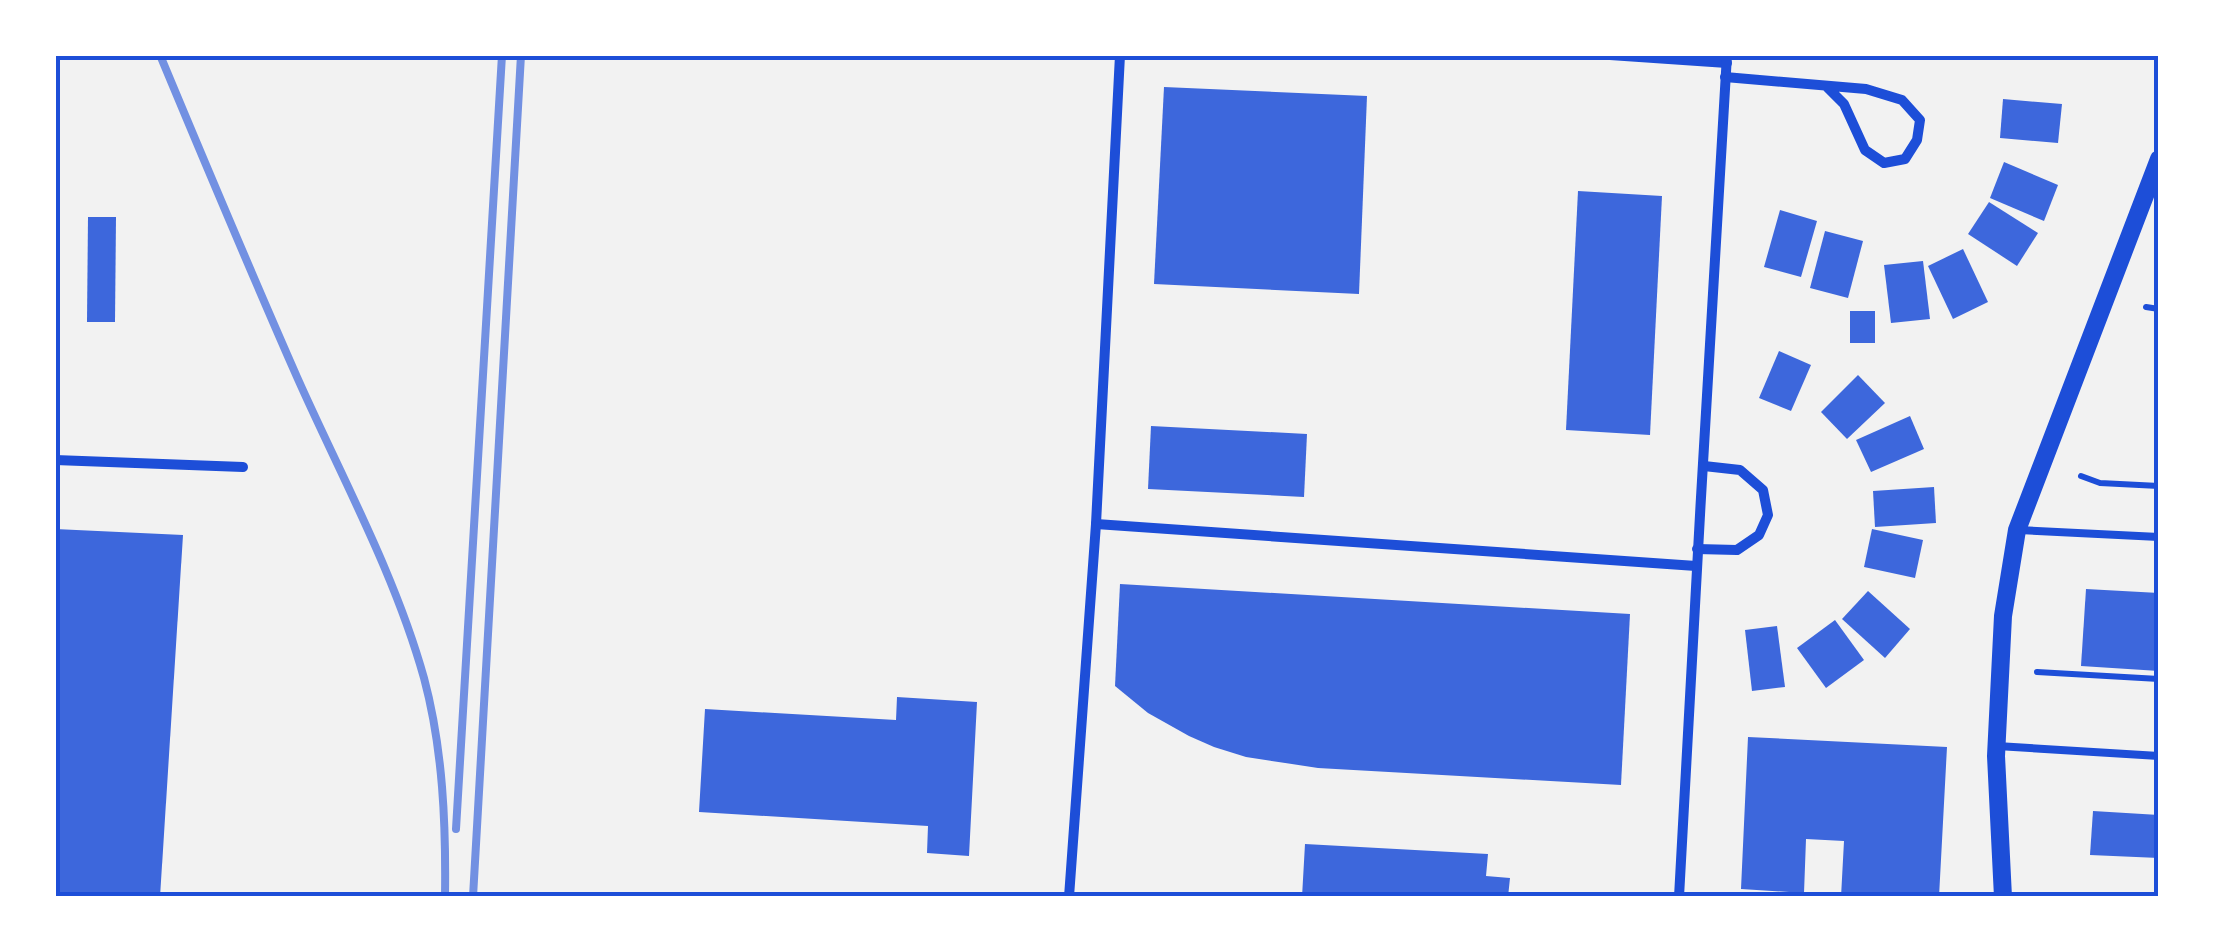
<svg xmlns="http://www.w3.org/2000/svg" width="2214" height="952" viewBox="0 0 2214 952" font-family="'Titillium Web',sans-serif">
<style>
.building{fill:#3d67dc}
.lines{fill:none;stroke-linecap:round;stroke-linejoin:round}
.path{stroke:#1d4ed8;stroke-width:6}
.service{stroke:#1d4ed8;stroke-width:8}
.minor{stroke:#1d4ed8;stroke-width:10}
.tertiary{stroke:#1d4ed8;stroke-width:18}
.rail{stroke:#7290e2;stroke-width:8}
.neatline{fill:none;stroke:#1d4ed8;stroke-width:4}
</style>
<rect width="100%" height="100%" fill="#f2f2f2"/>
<g class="building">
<polygon points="1164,87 1367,96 1359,294 1154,284"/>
<polygon points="2003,99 2062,104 2058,143 2000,138"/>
<polygon points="2004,162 2058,185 2044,221 1990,198"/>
<polygon points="1578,191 1662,196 1650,435 1566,430"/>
<polygon points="1989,202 2038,233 2017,266 1968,234"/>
<polygon points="1780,210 1817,221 1801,277 1764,267"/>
<polygon points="88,217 116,217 115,322 87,322"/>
<polygon points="1825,231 1863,241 1848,298 1810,288"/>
<polygon points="1963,249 1988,302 1953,319 1928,266"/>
<polygon points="1923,261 1930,319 1891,323 1884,265"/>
<rect x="1850" y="311" width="25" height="32"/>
<polygon points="1779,351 1811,365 1791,411 1759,398"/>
<polygon points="1858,375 1885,403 1847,439 1821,412"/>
<polygon points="1910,416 1924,449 1871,472 1856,440"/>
<polygon points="1151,426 1307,434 1304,497 1148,489"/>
<polygon points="1934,487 1936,523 1875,527 1873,491"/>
<polygon points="55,529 183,535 160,897 55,897"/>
<polygon points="1872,529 1923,540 1915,578 1864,567"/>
<polygon points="1120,584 1630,614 1621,785 1318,768 1246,757 1214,747 1189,736 1148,713 1115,686"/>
<polygon points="2086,589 2159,593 2159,671 2081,666"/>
<polygon points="1868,591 1910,629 1885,658 1842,619"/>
<polygon points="1835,620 1864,660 1826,688 1797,648"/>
<polygon points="1777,626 1785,687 1752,691 1745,630"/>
<polygon points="897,697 977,702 969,856 927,853 928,826 699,812 705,709 896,720"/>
<polygon points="1748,737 1947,747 1939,897 1841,897 1844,841 1806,839 1804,893 1741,889"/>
<polygon points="2093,811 2159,815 2159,858 2090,855"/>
<polygon points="1305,844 1488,854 1486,876 1510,878 1508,897 1302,897"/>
</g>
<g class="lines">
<g class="path">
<polyline points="2146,307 2159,309"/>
<polyline points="2081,476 2100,483 2159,486"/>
<polyline points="2037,672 2159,679"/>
</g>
<g class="service">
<polyline points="2019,530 2159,537"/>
<polyline points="1997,746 2159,756"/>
</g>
<g class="minor">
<polyline points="1610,55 1727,63"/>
<polyline points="1725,77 1866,89 1902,100 1920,120 1917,140 1905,159 1884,163 1865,150 1844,104 1827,87"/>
<polyline points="55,460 243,467"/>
<polyline points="1096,524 1696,566"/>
<polyline points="1697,549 1737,550 1759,535 1768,515 1763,490 1740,470 1704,466"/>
<polyline points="1069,897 1096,524 1120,55"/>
<path d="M1679 897C1693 616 1711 336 1727 55"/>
</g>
<polyline class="tertiary" points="2003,897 1996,756 2003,616 2017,530 2159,159"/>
<g class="rail">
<path d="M160 55C205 163 250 270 297 377 341 476 395 574 424 678 443 749 446 824 445 897"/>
<polyline points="456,829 502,55"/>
<polyline points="473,897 521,55"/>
</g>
</g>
<rect width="2214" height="952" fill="none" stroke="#ffffff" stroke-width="115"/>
<rect x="58" y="58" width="2098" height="836" class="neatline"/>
</svg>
